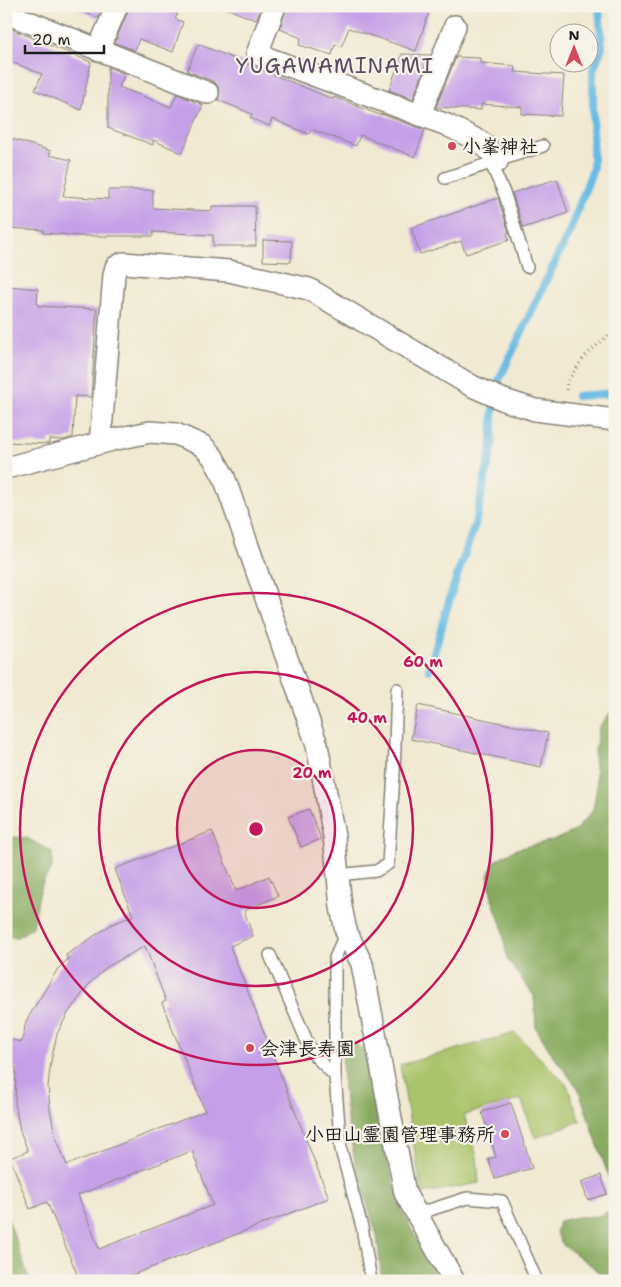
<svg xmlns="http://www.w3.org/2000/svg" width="621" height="1287" viewBox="0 0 621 1287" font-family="'Shantell Sans','Klee One',sans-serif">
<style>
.green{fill:#aac46a;stroke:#637043}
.forest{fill:#87aa5e;stroke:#52633d}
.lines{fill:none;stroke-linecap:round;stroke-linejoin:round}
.stream{stroke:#67bbe3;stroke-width:8}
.building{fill:#c59fe8;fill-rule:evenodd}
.lane-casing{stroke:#868277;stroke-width:14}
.street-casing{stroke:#868277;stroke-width:24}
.path{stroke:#868277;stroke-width:3;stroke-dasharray:1 4;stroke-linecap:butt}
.lane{stroke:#fff;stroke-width:11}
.street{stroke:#fff;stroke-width:21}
.ring{fill:none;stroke:#c2185b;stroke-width:2.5}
.poi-dot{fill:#d1495b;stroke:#f7f3e8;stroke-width:2}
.labels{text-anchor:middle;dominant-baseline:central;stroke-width:4.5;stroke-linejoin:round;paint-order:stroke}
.poi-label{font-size:19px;font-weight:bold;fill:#1c1c1c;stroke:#f7f3e8;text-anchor:start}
.quarter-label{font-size:21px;letter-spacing:1px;fill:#574a63;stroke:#f7f3e8}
.centre{fill:#c2185b;stroke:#f7f3e8;stroke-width:2.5}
.ring-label{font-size:15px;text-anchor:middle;font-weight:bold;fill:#c2185b;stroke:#f7f3e8;stroke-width:4.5;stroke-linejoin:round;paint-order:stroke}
</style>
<rect width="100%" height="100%" fill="#f7f3e8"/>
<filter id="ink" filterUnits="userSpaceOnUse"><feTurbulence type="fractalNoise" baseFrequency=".02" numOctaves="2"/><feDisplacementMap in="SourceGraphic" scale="10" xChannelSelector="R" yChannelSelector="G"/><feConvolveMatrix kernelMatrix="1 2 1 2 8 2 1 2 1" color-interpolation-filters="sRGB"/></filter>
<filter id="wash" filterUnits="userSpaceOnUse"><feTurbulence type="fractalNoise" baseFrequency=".0096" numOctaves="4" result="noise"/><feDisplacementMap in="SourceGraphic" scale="20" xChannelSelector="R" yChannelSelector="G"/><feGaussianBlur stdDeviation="1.12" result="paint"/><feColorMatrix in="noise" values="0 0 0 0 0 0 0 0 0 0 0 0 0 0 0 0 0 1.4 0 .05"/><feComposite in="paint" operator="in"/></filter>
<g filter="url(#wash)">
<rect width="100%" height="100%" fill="#f1e9d2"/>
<polygon class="green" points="515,1033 567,1085 580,1121 535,1138 521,1099 464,1115 477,1157 479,1183 424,1193 420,1182 400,1065"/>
<g class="forest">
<polygon points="615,707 615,1190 606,1169 578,1088 553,1056 536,1028 534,996 507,959 502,927 492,899 488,875 496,860 516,849 554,840 575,831 593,810 597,786 594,756 599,727"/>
<polygon points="16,837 27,838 52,852 52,867 43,882 39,894 33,927 18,937 6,937 6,839"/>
<polygon points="354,1043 364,1051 370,1090 390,1171 403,1213 439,1281 382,1281 377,1235 356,1167 347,1119 343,1082 342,1046"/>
<polygon points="615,1205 615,1281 606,1281 592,1266 563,1245 556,1233 559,1221 578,1217 599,1216 613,1209"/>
<polygon points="6,1213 30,1281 6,1281"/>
</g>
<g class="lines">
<g class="stream">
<polyline points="577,396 615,393"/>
<polyline points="429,670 452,591 475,524 492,447 493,415 499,380 570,230 593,169 593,70 602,47 599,6"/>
</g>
</g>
<g id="blocks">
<g class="building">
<polygon points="69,6 103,6 98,18"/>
<polygon points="129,6 159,6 178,14 175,19 183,22 173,52 139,39 135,50 115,43 128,11"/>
<polygon points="225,6 262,6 256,20 225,8"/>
<polygon points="287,6 431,6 416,51 349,28 341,47 335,44 332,55 299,45 301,38 280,29"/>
<polygon points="11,29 91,62 81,110 35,90 42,74 6,60 6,41"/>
<polygon points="198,44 333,99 334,97 380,115 381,114 425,130 415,157 360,135 356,146 311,129 309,134 272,119 269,126 250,118 252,114 218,100 220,92 217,85 213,81 187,71"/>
<polygon points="402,54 430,55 413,99 389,90"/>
<polygon points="456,57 480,58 480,63 515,66 514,72 564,75 561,116 522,114 522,107 481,104 481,110 436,107"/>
<polygon points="108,67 125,74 119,87 171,107 177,94 203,105 182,153 153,140 153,145 108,128"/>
<polygon points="6,137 51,151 49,155 71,160 63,196 108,199 108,190 153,190 153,208 212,211 212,206 255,206 256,246 213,246 213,235 153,232 153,236 80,236 43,233 44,230 6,228"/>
<polygon points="557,179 568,213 523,228 512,193"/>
<polygon points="498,198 509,232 507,233 509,240 466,254 461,241 420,254 411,228"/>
<polygon points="263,240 292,241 291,262 263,261"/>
<polygon points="9,286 38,289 37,304 38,304 38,306 97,309 91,397 75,396 73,437 63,440 49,439 49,444 6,442 6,301 8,302"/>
<polygon points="418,705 548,733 541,767 411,739"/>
<polygon points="309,809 321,839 301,847 288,817"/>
<path d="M212 831 236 891 269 876 278 896 244 911 253 936 230 946 329 1198 117 1281H80L47 1202 30 1209 10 1158 28 1151 20 1131 15 1104 16 1068 6 1066V1039L22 1042 26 1021 57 970 68 959 66 955 112 924 133 916 115 869ZM145 946 166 1001 162 1003 205 1111 67 1165 55 1135 50 1109 48 1086 51 1061 57 1034 68 1013 90 983 107 967ZM192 1151 213 1205 99 1249 78 1195Z"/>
<polygon points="511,1103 532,1168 495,1179 488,1159 496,1157 482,1112"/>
<polygon points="601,1175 607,1194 588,1200 581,1182"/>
</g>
</g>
</g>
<g filter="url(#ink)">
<use href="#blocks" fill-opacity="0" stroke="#868277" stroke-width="1"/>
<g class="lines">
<defs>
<g id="lane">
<polyline points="491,164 505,195 527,267"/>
<polyline points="445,178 543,146"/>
<polyline points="338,875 376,871 388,864 394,774 397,689"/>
<polyline points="346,931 335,958 335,1076 341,1150 362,1227 371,1281"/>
<polyline points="270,955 312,1053 335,1076"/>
<polyline points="417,1214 467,1198 502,1201 537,1281"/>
</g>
<g id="street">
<polyline points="275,6 257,54 447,125 481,142 494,155 497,162"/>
<polyline points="6,13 208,93"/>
<polyline points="98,50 117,6"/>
<polyline points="420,114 455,26"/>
<polyline points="100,443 114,275 116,267 123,263 229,271 309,289 472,386 504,400 535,410 615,420"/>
<polyline points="6,468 112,440 150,432 176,434 203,446 213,457 224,477 317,745 334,836 341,907 346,931 362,964 405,1193 454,1281"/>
</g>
</defs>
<use href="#lane" class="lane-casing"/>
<use href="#street" class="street-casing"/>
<polyline class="path" points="566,390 567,382 584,357 615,329"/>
<use href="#lane" class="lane"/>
<use href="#street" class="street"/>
</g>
</g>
<circle cx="256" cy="829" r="79" fill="#c2185b" fill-opacity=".12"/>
<g class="ring">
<circle cx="256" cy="829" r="79"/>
<circle cx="256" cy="829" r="157"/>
<circle cx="256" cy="829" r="236"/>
</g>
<g class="poi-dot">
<circle cx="452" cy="146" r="5"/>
<circle cx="250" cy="1048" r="5"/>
<circle cx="505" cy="1134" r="5"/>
</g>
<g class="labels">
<g class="poi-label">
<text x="462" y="146">小峯神社</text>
<text x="260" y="1048">会津長寿園</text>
<text x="495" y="1134" text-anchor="end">小田山霊園管理事務所</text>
</g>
<g class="quarter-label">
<text x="335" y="66">YUGAWAMINAMI</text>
</g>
</g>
<circle cx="256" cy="829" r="8" class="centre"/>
<g class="ring-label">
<text x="423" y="667">60 m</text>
<text x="367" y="723">40 m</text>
<text x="312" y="778">20 m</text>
</g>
<rect width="621" height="1287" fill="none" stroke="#f7f3e8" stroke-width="25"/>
<g transform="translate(574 48)"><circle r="24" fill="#f7f3e8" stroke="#9f9d96"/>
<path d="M0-4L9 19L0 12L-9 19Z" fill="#d1495b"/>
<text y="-8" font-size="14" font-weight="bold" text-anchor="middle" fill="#1c1c1c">N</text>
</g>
<path d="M25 45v8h79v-8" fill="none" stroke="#1c1c1c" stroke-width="2.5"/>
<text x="32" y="45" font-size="15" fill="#1c1c1c" stroke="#f7f3e8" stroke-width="4" paint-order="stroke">20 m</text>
</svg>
